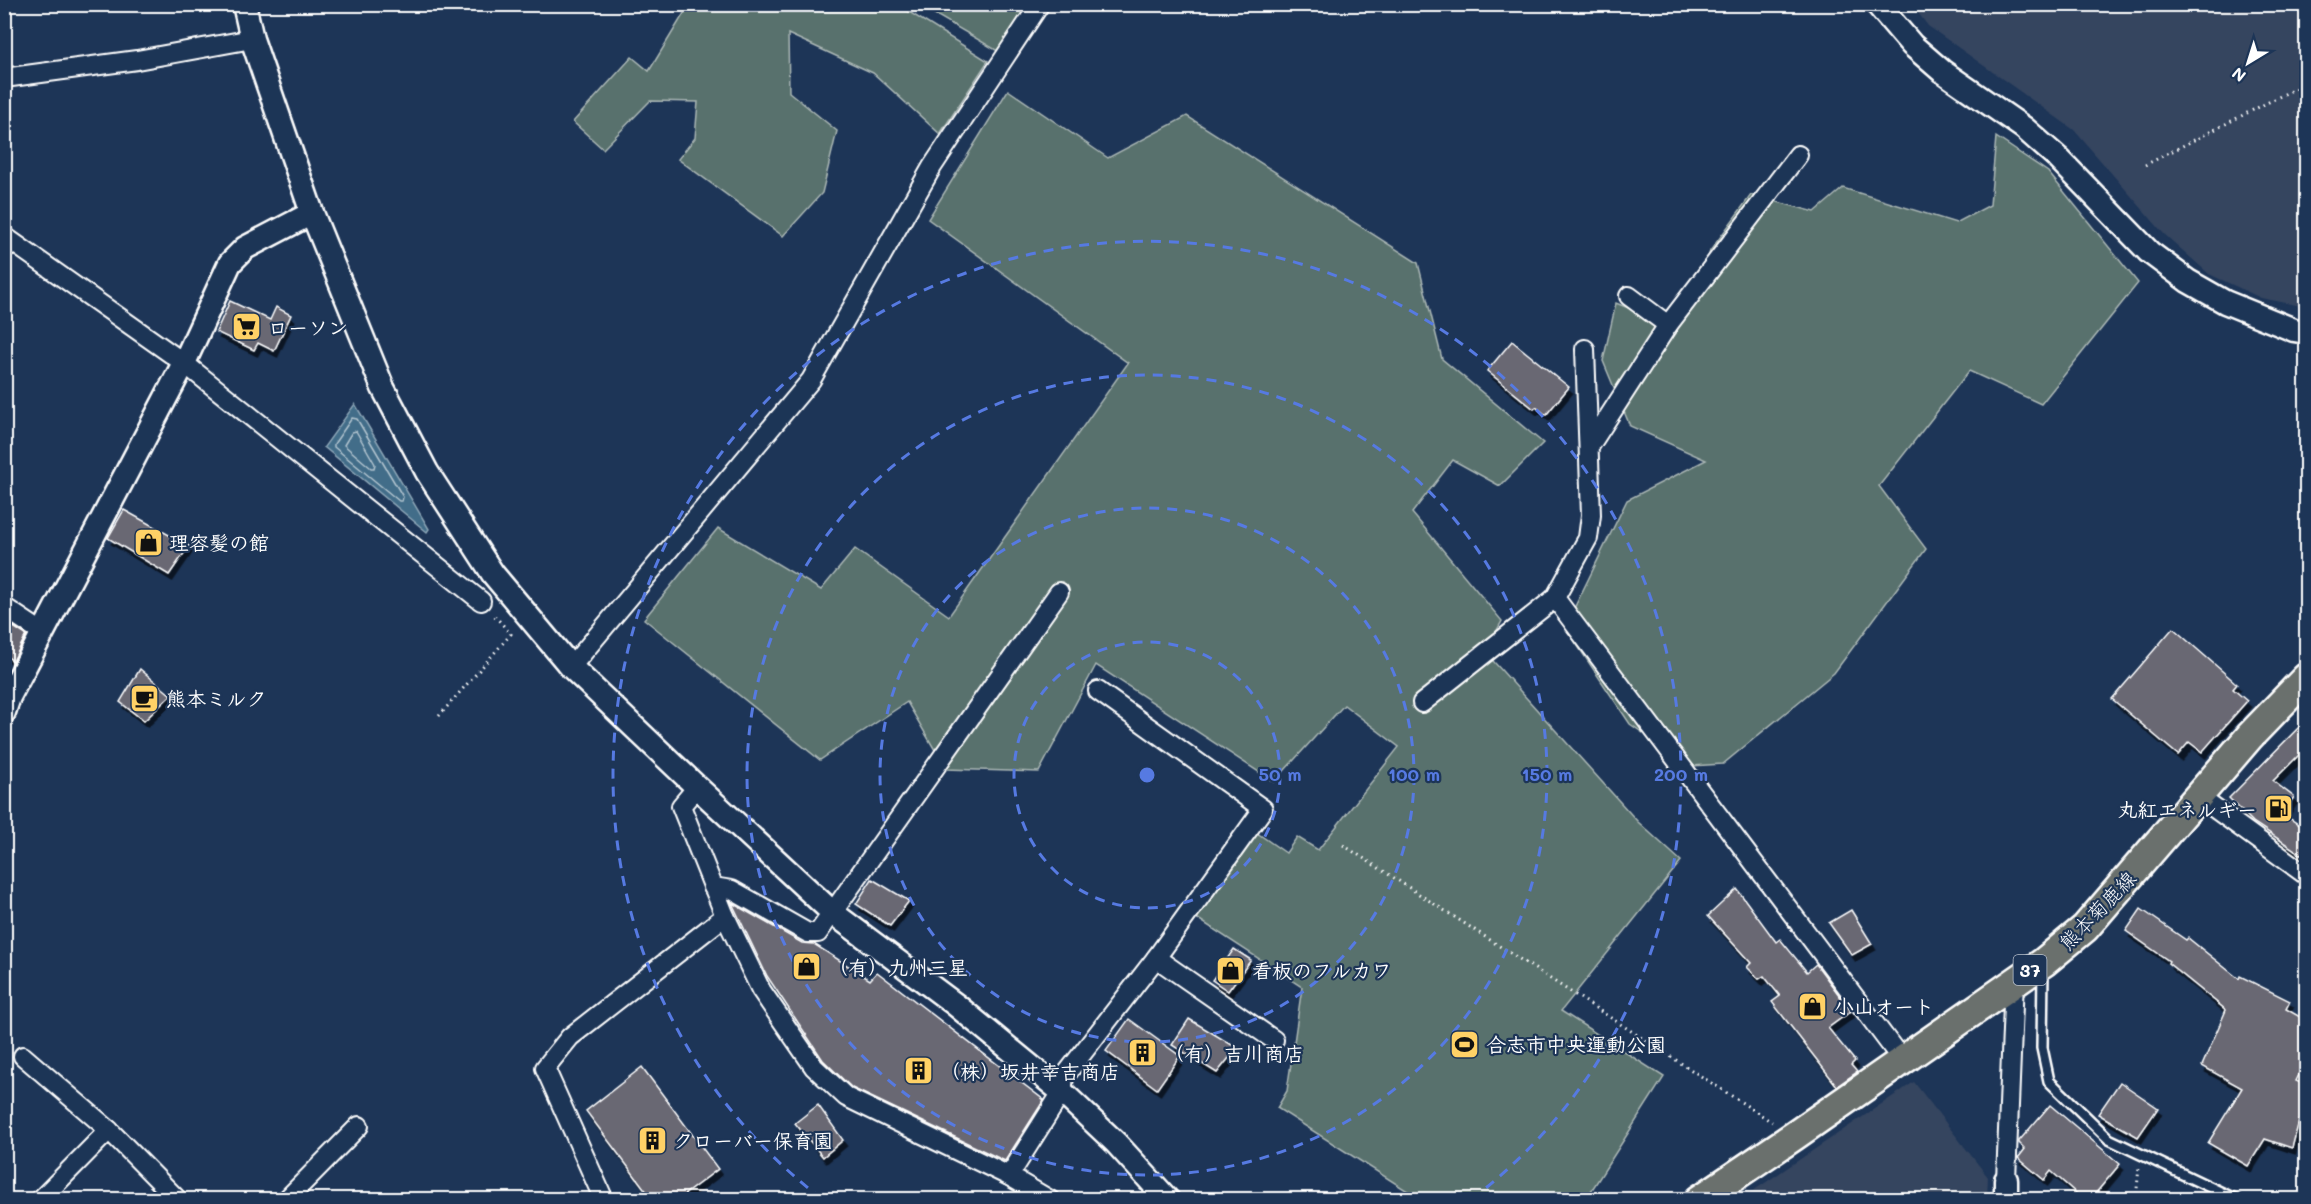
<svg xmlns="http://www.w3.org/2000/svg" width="2311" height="1204" viewBox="0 0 2311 1204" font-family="Mali,'Klee One',sans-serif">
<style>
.built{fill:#34445f}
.green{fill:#59716d;stroke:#acb8b6;stroke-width:1.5}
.water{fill:#426d89;stroke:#8ea7b8;stroke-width:1.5}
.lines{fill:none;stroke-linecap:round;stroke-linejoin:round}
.shore{stroke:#b3c5d0;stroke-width:1.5}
.building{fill:#696773;stroke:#fff;stroke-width:1.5;filter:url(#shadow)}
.service-casing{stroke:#fff;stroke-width:14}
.minor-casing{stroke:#fff;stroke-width:22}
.tertiary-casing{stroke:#fff;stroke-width:27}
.primary-casing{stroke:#fff;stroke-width:33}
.path{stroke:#fff;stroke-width:3;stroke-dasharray:1.5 4.5;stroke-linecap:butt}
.service{stroke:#1d3557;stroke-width:9}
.minor{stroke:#1d3557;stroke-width:18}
.tertiary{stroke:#1d3557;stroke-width:22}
.primary{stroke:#6a706d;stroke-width:28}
.ring{fill:none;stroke:#567ae2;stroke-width:3;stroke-dasharray:10 8}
.labels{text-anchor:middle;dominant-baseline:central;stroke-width:4.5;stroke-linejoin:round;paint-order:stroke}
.shield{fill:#1d3557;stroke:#bbc2cd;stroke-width:1.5}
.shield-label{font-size:18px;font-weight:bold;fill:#fff}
.poi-label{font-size:20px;font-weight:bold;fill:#fff;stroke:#1d3557;text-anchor:start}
.street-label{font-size:20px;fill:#fff;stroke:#1d3557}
.centre{fill:#567ae2;stroke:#1d3557;stroke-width:3}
.ring-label{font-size:18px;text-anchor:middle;font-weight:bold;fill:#567ae2;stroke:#1d3557;stroke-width:4.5;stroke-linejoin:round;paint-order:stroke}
</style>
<defs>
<filter id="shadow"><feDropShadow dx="3.5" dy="6" stdDeviation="0" flood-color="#0009"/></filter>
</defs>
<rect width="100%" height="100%" fill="#1d3557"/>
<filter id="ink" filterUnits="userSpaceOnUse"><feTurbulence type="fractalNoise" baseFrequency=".0167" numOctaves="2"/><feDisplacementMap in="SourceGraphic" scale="12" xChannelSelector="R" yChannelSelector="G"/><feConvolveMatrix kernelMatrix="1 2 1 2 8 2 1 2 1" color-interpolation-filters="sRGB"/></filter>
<g filter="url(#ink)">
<g class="built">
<polygon points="1912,5 2306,5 2306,307 2261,298 2209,274 2164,234 2074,130 1928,26"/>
<polygon points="1914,1082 1988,1177 1987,1199 1741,1199"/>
</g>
<g class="green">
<polygon points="689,5 898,5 988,61 940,134 873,73 788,34 789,92 837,131 822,193 783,236 678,159 695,138 698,102 650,101 603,149 573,122 632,57 649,71"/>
<polygon points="919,5 1029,5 1001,53"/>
<polygon points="1008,90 1108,158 1187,116 1418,263 1442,359 1543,443 1500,486 1453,460 1412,513 1502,621 1485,652 1638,822 1681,861 1561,1011 1664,1077 1586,1199 1420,1199 1277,1108 1287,1091 1302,987 1195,917 1257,833 1286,853 1297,837 1318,850 1399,747 1344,705 1274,782 1096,665 1039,772 946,769 907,702 820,760 644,619 718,528 821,590 855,549 949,616 1128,363 928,219"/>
<polygon points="1996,137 2048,172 2138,283 2041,404 1969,371 1879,486 1926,549 1834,673 1723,764 1691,766 1630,724 1565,627 1627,500 1706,460 1630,426 1603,361 1616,303 1668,324 1691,311 1710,251 1751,195 1815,212 1843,188 1956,223 1990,205"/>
</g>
<polygon class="water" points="355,404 429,529 427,532 324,447"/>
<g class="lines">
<g class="shore">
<polygon points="352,418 357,419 403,497 402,501 399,501 334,447 334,444"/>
<polygon points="356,431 375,464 374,468 371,468 344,445 352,432"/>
</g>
</g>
<g class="building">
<polygon points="230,301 270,320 276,307 291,315 274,351 258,343 254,350 216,332"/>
<polygon points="1512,341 1569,387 1546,415 1536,407 1534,409 1487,371"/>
<polygon points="124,510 189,546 169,575 108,538"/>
<polygon points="4,621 26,635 13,661 4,654"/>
<polygon points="2173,628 2237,684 2233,689 2247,701 2202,752 2189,742 2178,755 2112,699"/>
<polygon points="140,669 171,695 144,721 120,702"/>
<polygon points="2307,719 2307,747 2273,781 2294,797 2283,814 2307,830 2307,858 2253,822 2229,798"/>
<polygon points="872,879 909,901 890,926 856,904"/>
<polygon points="1737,889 1776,942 1780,939 1807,972 1816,964 1851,1011 1828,1028 1855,1061 1851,1065 1857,1072 1837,1086 1772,1002 1780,996 1764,976 1759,979 1747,967 1751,963 1708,916"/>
<polygon points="732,903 802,943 814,944 870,980 877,972 1044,1100 1005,1161 852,1088 823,1060 767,976"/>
<polygon points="2141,909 2186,940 2188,938 2239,979 2240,976 2290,1001 2286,1009 2307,1021 2307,1059 2296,1081 2307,1086 2307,1124 2299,1121 2292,1148 2265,1139 2248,1166 2208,1143 2242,1088 2202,1066 2226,1010 2168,963 2169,961 2126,931"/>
<polygon points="1851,910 1872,944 1852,955 1829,923"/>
<polygon points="1234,949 1251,960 1228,991 1212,980"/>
<polygon points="1129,1019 1180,1056 1157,1089 1106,1051"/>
<polygon points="1189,1019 1237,1048 1217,1073 1172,1045"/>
<polygon points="642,1067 718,1169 677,1200 653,1200 586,1111"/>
<polygon points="2120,1082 2158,1108 2138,1137 2098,1114"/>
<polygon points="818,1105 843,1140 823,1157 795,1123"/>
<polygon points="2050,1105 2120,1164 2090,1200 2084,1200 2051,1171 2044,1180 2018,1158 2025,1149 2019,1143 2019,1141"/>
</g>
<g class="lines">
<defs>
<g id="service">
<polyline points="2043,970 2042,1048 2049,1081 2109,1139 2237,1200"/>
<polyline points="2306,1200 2306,1199"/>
</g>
<g id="minor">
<polyline points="4,78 137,60 252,39"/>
<polyline points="4,236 184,363 481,601"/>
<polyline points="1629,296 1668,325"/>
<polyline points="1585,349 1591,515 1588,538 1555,598 1902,1060"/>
<polyline points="1589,447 1668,325 1798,155"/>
<polyline points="4,607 43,633"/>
<polyline points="571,667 811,380 932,167 1040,4"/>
<polyline points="1422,703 1555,598"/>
<polyline points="697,787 681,806 725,916 761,990 814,1067 846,1097 1009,1176 1050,1200"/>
<polyline points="2199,797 2306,875"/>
<polyline points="713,887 732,890 808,933 818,933 1059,592"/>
<polyline points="1156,958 1274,1040"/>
<polyline points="23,1056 109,1130 178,1200"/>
<polyline points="1009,1176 1062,1092 1064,1077 1156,958 1263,809 1098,691"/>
<polyline points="2006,1180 2014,980"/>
<polyline points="40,1200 109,1130"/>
<polyline points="286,1200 359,1126"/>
<polyline points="604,1200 545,1068 570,1037 725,916"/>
</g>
<g id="tertiary">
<polyline points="244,4 252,39 312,213 383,388 427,472 493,574 571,667 697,787 833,913 956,1005 1062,1092 1116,1143 1168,1200"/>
<polyline points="1877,4 1912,45 1942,71 2024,128 2058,158 2149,252 2188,281 2225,302 2294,330 2306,332"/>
<polyline points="4,712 9,697 184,363 230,263 245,248 312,213"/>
<polyline points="2006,1200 2006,1180"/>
</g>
<polyline id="primary" points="1699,1200 1794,1136 2044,962 2085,928 2250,736 2306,678"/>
</defs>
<use href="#service" class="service-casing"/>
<use href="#minor" class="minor-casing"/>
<use href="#tertiary" class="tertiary-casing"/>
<use href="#primary" class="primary-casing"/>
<g class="path">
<polyline points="2145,165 2306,83"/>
<polyline points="439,716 511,634 493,614"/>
<polyline points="1343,845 1772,1122"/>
<polyline points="2136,1200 2139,1167"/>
</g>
<use href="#service" class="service"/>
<use href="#minor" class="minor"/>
<use href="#tertiary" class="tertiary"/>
<use href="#primary" class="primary"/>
</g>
</g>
<g class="ring">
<circle cx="1147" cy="775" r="133"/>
<circle cx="1147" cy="775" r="267"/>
<circle cx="1147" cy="775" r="400"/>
<path d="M822 1199A534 534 0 1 1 1472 1199"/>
</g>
<defs>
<symbol id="supermarket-square" viewBox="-11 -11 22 22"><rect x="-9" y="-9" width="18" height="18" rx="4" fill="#ffd166" stroke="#1d3557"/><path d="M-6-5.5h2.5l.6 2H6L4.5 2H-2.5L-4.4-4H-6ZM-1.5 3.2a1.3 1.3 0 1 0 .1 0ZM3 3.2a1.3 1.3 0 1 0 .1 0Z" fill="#111"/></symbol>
<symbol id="shop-square" viewBox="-11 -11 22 22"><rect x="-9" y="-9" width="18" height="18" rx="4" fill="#ffd166" stroke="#1d3557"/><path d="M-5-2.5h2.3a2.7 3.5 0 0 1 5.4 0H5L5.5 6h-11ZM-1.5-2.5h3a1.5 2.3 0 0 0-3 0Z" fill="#111"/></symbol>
<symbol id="cafe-square" viewBox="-11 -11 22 22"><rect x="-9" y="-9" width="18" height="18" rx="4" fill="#ffd166" stroke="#1d3557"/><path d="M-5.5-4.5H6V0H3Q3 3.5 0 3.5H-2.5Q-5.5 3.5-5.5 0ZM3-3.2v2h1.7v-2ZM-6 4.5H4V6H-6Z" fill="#111"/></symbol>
<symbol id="fuel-square" viewBox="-11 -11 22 22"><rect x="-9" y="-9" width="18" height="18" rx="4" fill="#ffd166" stroke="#1d3557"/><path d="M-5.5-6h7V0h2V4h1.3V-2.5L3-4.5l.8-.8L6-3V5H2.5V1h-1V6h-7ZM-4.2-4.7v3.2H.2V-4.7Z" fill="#111"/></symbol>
<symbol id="stadium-square" viewBox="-11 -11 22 22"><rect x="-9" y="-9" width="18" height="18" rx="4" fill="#ffd166" stroke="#1d3557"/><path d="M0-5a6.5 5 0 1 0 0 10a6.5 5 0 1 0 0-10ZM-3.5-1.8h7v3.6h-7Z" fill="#111"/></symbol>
<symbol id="building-square" viewBox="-11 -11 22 22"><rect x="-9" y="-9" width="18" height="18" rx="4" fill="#ffd166" stroke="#1d3557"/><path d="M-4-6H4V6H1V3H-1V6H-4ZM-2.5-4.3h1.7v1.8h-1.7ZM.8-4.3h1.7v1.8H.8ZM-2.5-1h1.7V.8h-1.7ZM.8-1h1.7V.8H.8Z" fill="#111"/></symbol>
</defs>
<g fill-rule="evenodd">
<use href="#supermarket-square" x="230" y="310" width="33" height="33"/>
<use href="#shop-square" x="132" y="526" width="33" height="33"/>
<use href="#cafe-square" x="128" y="682" width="33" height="33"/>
<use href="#fuel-square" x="2262" y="792" width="33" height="33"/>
<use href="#shop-square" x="790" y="950" width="33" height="33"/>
<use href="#shop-square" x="1214" y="954" width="33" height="33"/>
<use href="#shop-square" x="1796" y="990" width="33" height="33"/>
<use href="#stadium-square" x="1448" y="1028" width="33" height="33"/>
<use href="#building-square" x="1126" y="1036" width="33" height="33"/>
<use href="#building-square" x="902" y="1054" width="33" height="33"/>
<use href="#building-square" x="636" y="1124" width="33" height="33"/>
</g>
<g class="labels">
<rect class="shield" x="2013.5" y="955" width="33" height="30" rx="4.5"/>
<g class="shield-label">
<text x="2030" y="970">37</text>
</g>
<g class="poi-label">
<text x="268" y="327">ローソン</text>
<text x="169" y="542">理容髪の館</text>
<text x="166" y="698">熊本ミルク</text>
<text x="2257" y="809" text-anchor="end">丸紅エネルギー</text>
<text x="828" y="967">（有）九州三星</text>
<text x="1252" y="970">看板のフルカワ</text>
<text x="1834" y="1006">小山オート</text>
<text x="1486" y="1044">合志市中央運動公園</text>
<text x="1164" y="1053">（有）吉川商店</text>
<text x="940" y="1071">（株）坂井幸吉商店</text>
<text x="673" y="1140">クローバー保育園</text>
</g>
<g class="street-label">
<text transform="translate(2097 910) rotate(-46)">熊本菊鹿線</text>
</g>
</g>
<circle cx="1147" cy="775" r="9" class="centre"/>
<g class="ring-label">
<text x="1280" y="781">50 m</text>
<text x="1414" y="781">100 m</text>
<text x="1547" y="781">150 m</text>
<text x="1681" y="781">200 m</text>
</g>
<rect width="2311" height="1204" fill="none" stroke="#1d3557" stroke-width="24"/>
<rect x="12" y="12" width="2287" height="1180" fill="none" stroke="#fff" stroke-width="2" filter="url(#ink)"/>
<g transform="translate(2248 63) rotate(218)" stroke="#1d3557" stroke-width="4.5" paint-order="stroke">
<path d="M0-4.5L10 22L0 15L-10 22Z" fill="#ffffff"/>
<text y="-9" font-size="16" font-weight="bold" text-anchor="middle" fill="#ffffff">N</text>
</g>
</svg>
